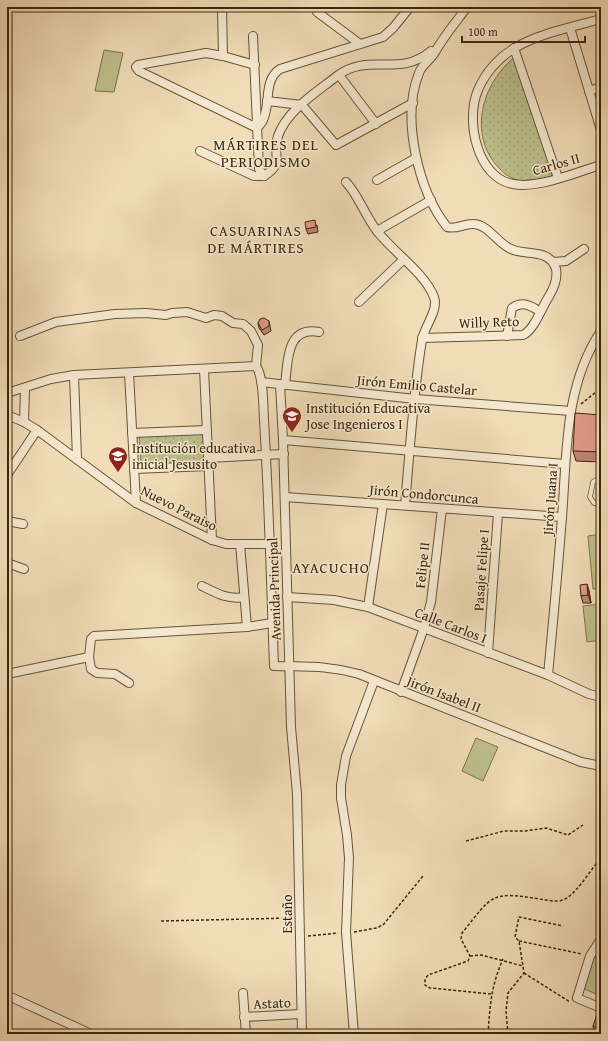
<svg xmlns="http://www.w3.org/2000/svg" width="608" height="1041" viewBox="0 0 608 1041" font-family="'Gentium Book Plus',serif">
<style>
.grass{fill:#bcbf8c;stroke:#7c724c}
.park{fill:url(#park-dots);stroke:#7c724c}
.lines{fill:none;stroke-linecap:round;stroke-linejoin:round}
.lane-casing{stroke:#685438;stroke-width:5.5}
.street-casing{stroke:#685438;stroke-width:10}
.path{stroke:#3b260d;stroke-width:1.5;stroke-dasharray:3 2;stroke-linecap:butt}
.lane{stroke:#f5e8d0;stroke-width:4}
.street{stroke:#f5e8d0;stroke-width:8}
.wall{fill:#bf8474;stroke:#3b260d}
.shaded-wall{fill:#9b6b5e;stroke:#3b260d}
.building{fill:#de9987;stroke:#3b260d}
.labels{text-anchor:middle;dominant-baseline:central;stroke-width:3;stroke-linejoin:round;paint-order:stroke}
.street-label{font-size:14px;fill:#3b260d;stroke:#f5e8d0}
.poi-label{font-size:14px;fill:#3b260d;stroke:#f5e8d0;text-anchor:start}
.neighbourhood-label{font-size:15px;letter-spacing:1px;fill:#3b260d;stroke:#f5e8d0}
</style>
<defs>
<pattern id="park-dots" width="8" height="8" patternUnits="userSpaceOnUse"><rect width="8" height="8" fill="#bcbf8c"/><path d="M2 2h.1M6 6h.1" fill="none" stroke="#a2a478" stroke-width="1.8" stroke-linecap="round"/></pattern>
</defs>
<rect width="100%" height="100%" fill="#f0dcb7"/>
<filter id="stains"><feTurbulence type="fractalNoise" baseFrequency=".005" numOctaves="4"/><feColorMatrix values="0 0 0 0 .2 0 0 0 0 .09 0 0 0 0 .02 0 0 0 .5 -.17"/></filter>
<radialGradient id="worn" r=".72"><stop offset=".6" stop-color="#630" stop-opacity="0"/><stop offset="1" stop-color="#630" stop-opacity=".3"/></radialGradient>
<g class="grass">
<polygon points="104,50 123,53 114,92 95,91"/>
<polygon points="601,534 601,588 593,589 588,536"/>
<polygon points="601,604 601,640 587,642 583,606"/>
<polygon points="476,738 498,747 483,781 462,771"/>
<polygon points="593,953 601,955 601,996 582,988"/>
</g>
<g class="park">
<path d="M516 56 553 174C548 180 541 180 534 181 519 183 509 179 499 168 467 135 482 82 516 56Z"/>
<polygon points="207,434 207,462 141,465 139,436"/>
</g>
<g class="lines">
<defs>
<polyline id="lane" points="601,477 593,482 590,497 594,503 601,504"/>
<g id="street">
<polyline points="222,7 223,56"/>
<polyline points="315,7 317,12 360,44"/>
<path d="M601 19C576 26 537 34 515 48 499 57 485 73 478 90 465 120 477 178 513 184 539 189 576 172 601 165"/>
<polyline points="570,28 601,130"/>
<polyline points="253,36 259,169 264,176"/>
<polyline points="514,48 558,178"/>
<path d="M255 65 223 56 206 53 138 65 136 67 139 71 257 128C259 126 262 123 263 120 271 104 263 80 280 69L383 37 393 28 410 7"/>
<polyline points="339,75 376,124"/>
<polyline points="589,91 601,87"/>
<polyline points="267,101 302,105 336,145 413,103"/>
<polyline points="200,151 254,176 264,176"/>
<path d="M264 176C285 163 272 155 278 136 287 110 317 92 337 76 368 52 399 78 431 51"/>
<polyline points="377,180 416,158"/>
<path d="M346 182C359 196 365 216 377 231 393 252 424 272 434 297 439 310 424 327 422 340 413 394 410 450 405 505"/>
<polyline points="377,231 431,200"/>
<polyline points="553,262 566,261 584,249"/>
<polyline points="359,302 403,260"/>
<polyline points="20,336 56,322 115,314 146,313 166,315 172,313 187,312 206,318 214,315 222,316 233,323 243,324 251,331 258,345 256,366"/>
<path d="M507 336 512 308C522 301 530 305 539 311"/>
<path d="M422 338 523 335C534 330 541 309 548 298 553 290 558 279 556 269 549 247 524 257 509 248 497 242 488 225 474 224 465 223 456 230 447 227 418 190 401 118 419 73 422 64 431 60 435 52 444 36 456 22 467 7"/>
<path d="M256 366C264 377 263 406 264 420 269 502 271 584 274 666 306 667 326 665 359 674L581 762 601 766"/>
<polyline points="204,369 212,540"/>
<polyline points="129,373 136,503"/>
<polyline points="74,375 77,459"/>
<polyline points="261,382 415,399 571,411"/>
<polyline points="280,384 283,440 291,727 297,794 302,1034"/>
<path d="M285 385C288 361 286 326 319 332"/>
<polyline points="7,393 51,379 74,375 256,366"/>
<polyline points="7,415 24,422 37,430 136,503 212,540 226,544 269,544"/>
<polyline points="24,422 25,388"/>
<polyline points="132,433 207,430"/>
<polyline points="283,440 565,464"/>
<polyline points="209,458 284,454"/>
<polyline points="134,469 209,466"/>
<polyline points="7,475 37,430"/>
<polyline points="285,497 562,517"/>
<polyline points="7,521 23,524"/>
<polyline points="240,544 247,627"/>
<polyline points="7,563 24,569"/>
<path d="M202 586C216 593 228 600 244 597"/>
<polyline points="287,597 334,600 368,607 548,675 589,694 601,697"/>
<polyline points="368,607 383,504"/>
<polyline points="488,653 498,513"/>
<polyline points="7,674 89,657"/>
<path d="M548 675C553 622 558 570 562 517 567 454 564 386 601 331"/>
<polyline points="129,683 115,674 97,673 91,669 89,657 91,639 94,636 247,627 272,623"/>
<polyline points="401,692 424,628 431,602 442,509"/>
<polyline points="601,939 590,956 577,998 601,1008"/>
<polyline points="243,993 246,1034"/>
<polyline points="13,998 91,1034"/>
<polyline points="244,1017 301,1014"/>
<polyline points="354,1034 346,932 349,858 347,835 341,798 341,785 346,756 374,681"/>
</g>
</defs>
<use href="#lane" class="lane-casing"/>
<use href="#street" class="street-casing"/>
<g class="path">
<polyline points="581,404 601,388"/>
<polyline points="7,536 9,530"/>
<polyline points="466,841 504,831 525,831 546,828 568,835 583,825"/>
<polyline points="161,921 292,918"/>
<polyline points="354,932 376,928 383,925 423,876"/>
<polyline points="308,936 338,933"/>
<polyline points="519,941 582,954"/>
<polyline points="470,956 481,955 523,966"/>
<polyline points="524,973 570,1002"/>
<path d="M491 994 430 988 425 985V979L428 975 468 961 470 956 461 939 462 933C493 895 489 891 540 899 548 900 557 903 565 899 578 892 590 870 601 858"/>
<path d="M488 1034C490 1006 491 986 503 959"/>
<polyline points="508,1034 506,1011 508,993 524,973 519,941 515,937 519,917 563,926"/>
</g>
<use href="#lane" class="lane"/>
<use href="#street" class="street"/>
</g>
<g class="wall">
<polygon points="317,225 318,232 308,234 306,229"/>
<polygon points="269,321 271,331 264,335 259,328 258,323"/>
<polygon points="601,415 601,462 576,461 573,451"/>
<polygon points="587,584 589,591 591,603 583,603 581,596"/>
<polygon points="601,1012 601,1033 594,1031 593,1026"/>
</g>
<polygon class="shaded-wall" points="587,584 589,591 591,603 588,595"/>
<g class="building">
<polygon points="315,220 316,227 306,229 305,222"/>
<polygon points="264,318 269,321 269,326 262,330 258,323 260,319"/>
<polygon points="575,413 601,415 601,452 573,451"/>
<polygon points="587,584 588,595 581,596 580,585"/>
<polygon points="598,1011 601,1012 601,1028 593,1026"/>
<polygon points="28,1032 33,1034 27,1034"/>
</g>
<defs>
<symbol id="school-pin" viewBox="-11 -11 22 30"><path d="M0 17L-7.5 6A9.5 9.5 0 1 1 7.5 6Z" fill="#8f2418" stroke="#f5e8d0"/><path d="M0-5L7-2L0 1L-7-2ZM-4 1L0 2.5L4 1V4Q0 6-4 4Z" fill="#fff"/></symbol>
</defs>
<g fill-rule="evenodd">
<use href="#school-pin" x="281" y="405" width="22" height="30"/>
<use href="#school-pin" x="107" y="445" width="22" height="30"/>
</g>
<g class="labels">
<g class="street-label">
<text transform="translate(556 164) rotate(-16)">Carlos II</text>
<text transform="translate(489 322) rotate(-2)">Willy Reto</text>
<text transform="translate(417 385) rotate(5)">Jirón Emilio Castelar</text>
<text transform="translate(424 494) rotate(5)">Jirón Condorcunca</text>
<text transform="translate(550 499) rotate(-86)">Jirón Juana I</text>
<text transform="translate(179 508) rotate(27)">Nuevo Paraiso</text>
<text transform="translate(422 565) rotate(-84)">Felipe II</text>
<text transform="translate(481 570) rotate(-86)">Pasaje Felipe I</text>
<text transform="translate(274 589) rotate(-92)">Avenida Principal</text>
<text transform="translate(451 625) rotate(21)">Calle Carlos I</text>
<text transform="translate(444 694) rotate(21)">Jirón Isabel II</text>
<text transform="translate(287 914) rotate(-90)">Estaño</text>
<text transform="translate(272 1003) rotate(-3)">Astato</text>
</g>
<g class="poi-label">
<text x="306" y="408">Institución Educativa<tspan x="306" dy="16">Jose Ingenieros I</tspan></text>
<text x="132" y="448">Institución educativa<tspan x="132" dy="16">inicial Jesusito</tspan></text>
</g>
<g class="neighbourhood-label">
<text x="266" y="144">MÁRTIRES DEL<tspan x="266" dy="17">PERIODISMO</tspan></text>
<text x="256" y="230">CASUARINAS<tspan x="256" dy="17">DE MÁRTIRES</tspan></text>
<text x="331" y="567">AYACUCHO</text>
</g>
</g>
<rect width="608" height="1041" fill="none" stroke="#f0dcb7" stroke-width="24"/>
<rect x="8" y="8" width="592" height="1025" fill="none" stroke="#3b260d" stroke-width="2"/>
<rect x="12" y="12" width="584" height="1017" fill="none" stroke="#3b260d"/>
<path d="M462 36v6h123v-6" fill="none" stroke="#3b260d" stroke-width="2"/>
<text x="468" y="36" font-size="12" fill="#3b260d" stroke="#f5e8d0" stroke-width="3" paint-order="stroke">100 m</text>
<rect width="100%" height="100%" filter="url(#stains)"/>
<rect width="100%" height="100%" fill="url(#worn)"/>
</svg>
